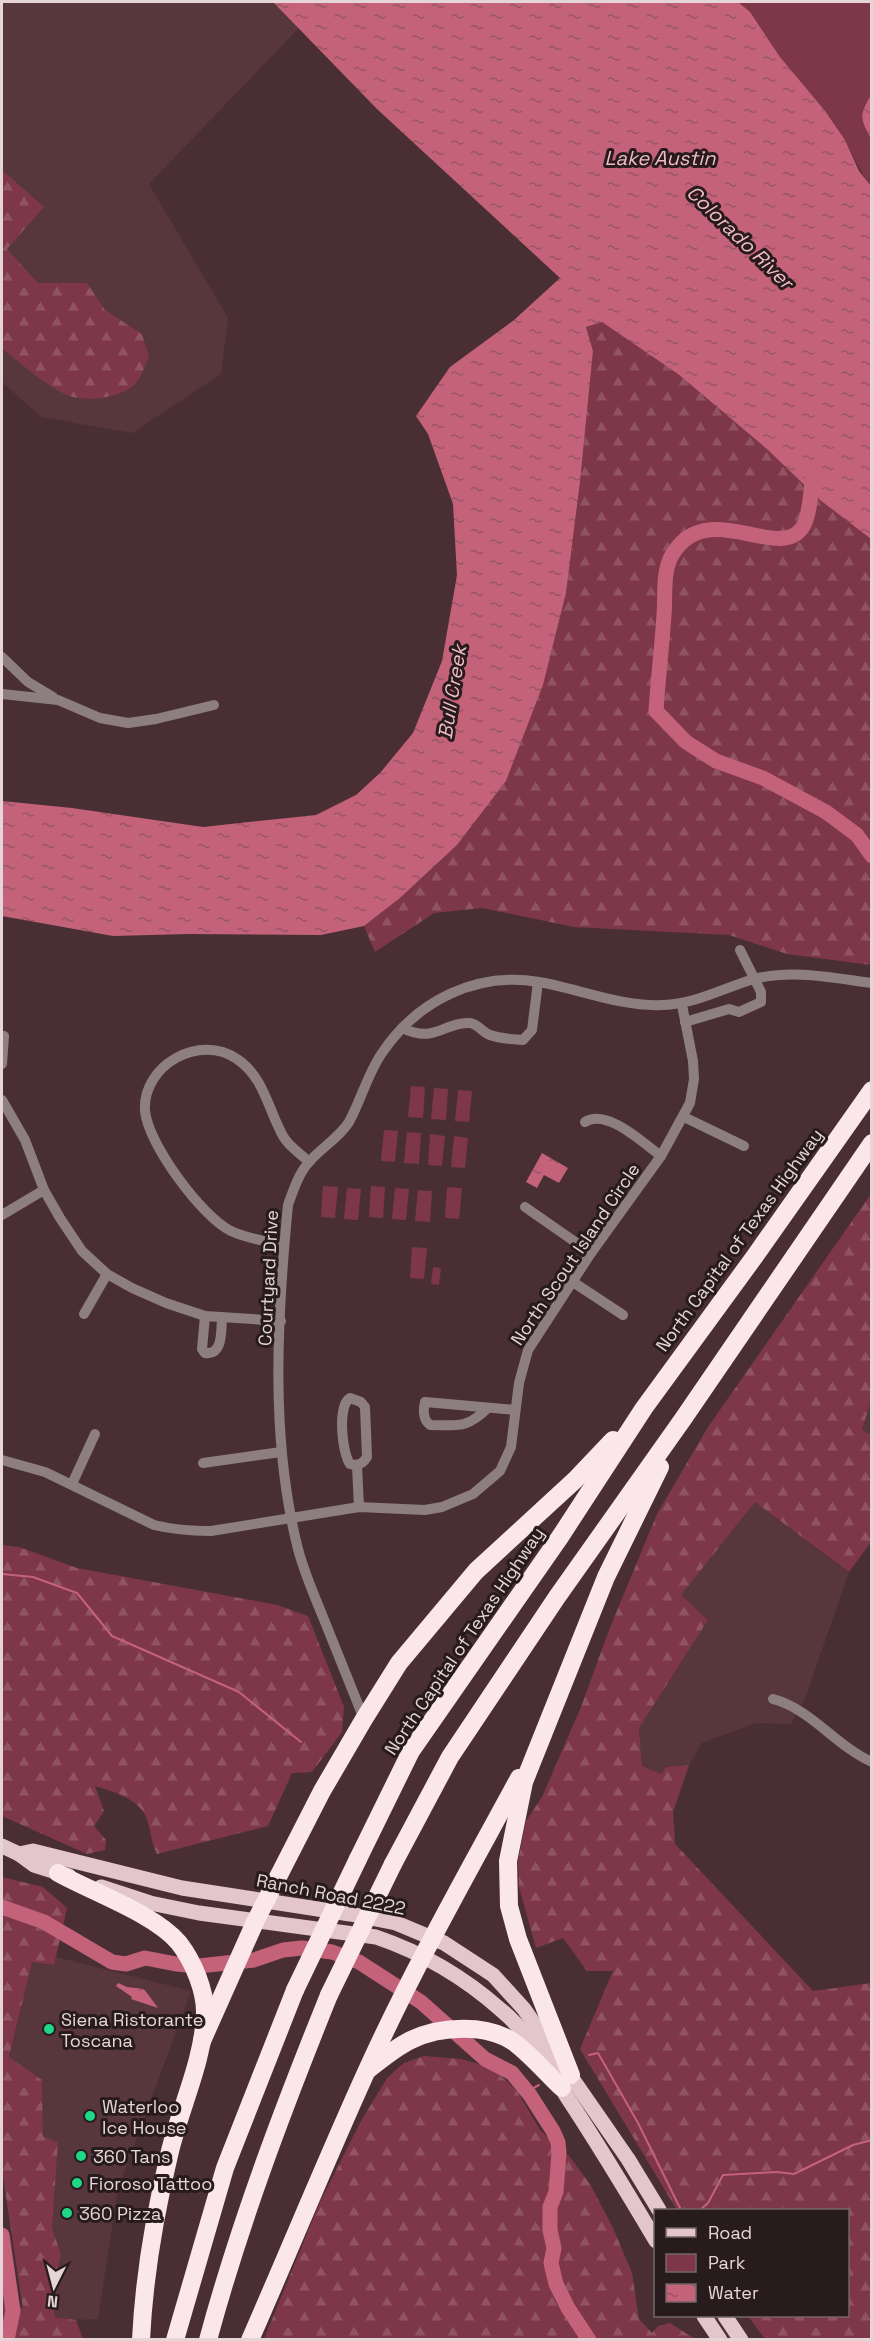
<svg xmlns="http://www.w3.org/2000/svg" width="873" height="2341" viewBox="0 0 873 2341" font-family="'Space Grotesk',sans-serif">
<style>
.built{fill:#57363c}
.green{fill:#7e3748}
.forest{fill:url(#forest-firs)}
.water{fill:url(#water-ripples)}
.lines{fill:none;stroke-linecap:round;stroke-linejoin:round}
.stream{stroke:#c46279;stroke-width:2}
.river{stroke:#c46279;stroke-width:15}
.street{stroke:#8d7f81;stroke-width:10}
.primary{stroke:#e3c6cb;stroke-width:15}
.highway{stroke:#fbe6e9;stroke-width:18}
.highway-bridge{stroke:#fbe6e9;stroke-width:18}
.poi-dot{fill:#1fd887;stroke:#271b1d;stroke-width:2}
.labels{text-anchor:middle;dominant-baseline:central;stroke-width:6;stroke-linejoin:round;paint-order:stroke}
.street-label{font-size:18px;fill:#e6d5d8;stroke:#271b1d}
.poi-label{font-size:18px;fill:#e6d5d8;stroke:#271b1d;text-anchor:start}
.water-label{font-size:20px;font-style:italic;fill:#f1bbc5;stroke:#271b1d}
</style>
<defs>
<pattern id="forest-firs" width="22" height="20" patternUnits="userSpaceOnUse" patternTransform="scale(1.5)"><rect width="22" height="20" fill="#7e3748"/><path d="M5 1l3.5 6h-7zM16 11l3.5 6h-7z" fill="#905362"/></pattern>
<pattern id="water-ripples" width="26" height="14" patternUnits="userSpaceOnUse" patternTransform="scale(1.5)"><rect width="26" height="14" fill="#c46279"/><path d="M2 4q2-2 4 0t4 0M15 11q2-2 4 0t4 0" fill="none" stroke="#985665"/></pattern>
</defs>
<rect width="100%" height="100%" fill="#492f34"/>
<g class="built">
<polygon points="2,2 273,2 299,28 149,184 228,318 221,374 132,433 41,417 2,382"/>
<polygon points="871,1398 871,1435 862,1431"/>
<polygon points="755,1502 849,1572 806,1696 791,1724 756,1723 702,1743 689,1765 666,1767 661,1774 642,1766 639,1728 708,1620 681,1595"/>
<polygon points="56,1957 191,1991 118,2189 98,2319 76,2320 55,2317 51,2295 61,2254 52,2228 58,2143 43,2136 42,2080 9,2058 32,1962 54,1965"/>
</g>
<g class="green">
<path d="M738 2H871V186C858 170 854 155 843 138 825 109 800 85 780 57 766 37 756 18 738 2Z"/>
<polygon points="411,1086 425,1087 423,1118 408,1117"/>
<polygon points="434,1088 448,1089 446,1120 431,1119"/>
<polygon points="458,1090 472,1091 469,1122 455,1121"/>
<polygon points="384,1130 398,1131 395,1162 381,1161"/>
<polygon points="407,1132 421,1133 419,1164 404,1163"/>
<polygon points="430,1134 445,1136 442,1166 428,1165"/>
<polygon points="454,1136 468,1138 465,1168 451,1167"/>
<polygon points="323,1186 338,1187 335,1218 321,1217"/>
<polygon points="371,1186 385,1187 383,1218 369,1217"/>
<polygon points="447,1187 462,1188 459,1219 445,1218"/>
<polygon points="347,1188 361,1189 358,1220 344,1219"/>
<polygon points="395,1188 409,1189 406,1220 392,1219"/>
<polygon points="418,1190 432,1191 430,1222 415,1221"/>
<polygon points="412,1247 427,1248 424,1279 410,1278"/>
<polygon points="433,1267 441,1268 439,1285 431,1284"/>
</g>
<g class="forest">
<path d="M2 170 44 207 7 249 38 283H87L105 310 142 334 149 357C145 365 142 375 137 382 124 398 85 403 67 395 47 386 21 364 3 349L2 346Z"/>
<polygon points="602,322 678,374 768,450 820,500 871,539 871,965 787,954 729,935 574,927 482,908 434,913 375,952 364,926 400,898 457,845 506,781 543,685 566,593 580,482 593,351 586,327"/>
<polygon points="871,1194 872,1397 862,1430 871,1435 871,1542 849,1572 755,1502 681,1595 708,1620 639,1728 642,1766 661,1774 666,1767 689,1765 673,1812 675,1844 813,1991 871,1983 871,2339 765,2339 748,2316 848,2316 848,2210 677,2210 580,2049 613,1971 587,1971 563,1938 536,1948 519,1887 518,1861 526,1821 542,1797 581,1707 609,1630 657,1514 708,1427"/>
<path d="M2 1545 19 1547 77 1568 277 1605 308 1616 344 1707 342 1732 312 1772 292 1773 268 1826 157 1854C151 1842 151 1830 146 1817 139 1799 112 1791 95 1786L104 1811 94 1826 106 1840 105 1850 87 1854 2 1816Z"/>
<polygon points="2,1877 43,1887 67,1908 54,1965 32,1962 9,2057 42,2080 43,2136 58,2143 52,2228 61,2254 51,2295 55,2317 76,2320 83,2339 2,2339 2,2287 2,2294 23,2309 2,2170"/>
<polygon points="424,2056 461,2059 492,2068 517,2091 540,2130 569,2156 590,2184 613,2228 632,2273 639,2319 652,2333 658,2326 670,2323 695,2339 264,2339 320,2202 361,2121 387,2078 404,2063"/>
</g>
<g class="water">
<polygon points="273,2 738,2 750,12 780,57 825,111 845,140 859,171 871,186 871,539 820,500 768,450 678,374 602,322 586,327 593,351 580,482 566,593 543,685 506,781 457,845 400,898 364,926 321,935 188,934 113,936 2,916 2,801 72,808 203,827 316,815 356,795 380,773 413,733 442,661 457,575 453,504 428,434 416,416 450,367 514,320 560,278 377,109"/>
<path d="M871 95V139C860 118 859 116 871 95Z"/>
<polygon points="542,1153 568,1168 559,1183 544,1175 537,1188 526,1182"/>
<polygon points="118,1983 127,1987 144,1989 158,2008 131,1999 132,1997 116,1986"/>
</g>
<g class="lines">
<g class="stream">
<polyline points="2,1574 33,1577 77,1593 112,1636 239,1692 301,1742"/>
<polyline points="589,2055 598,2053 638,2123 681,2210"/>
<polyline points="528,2091 539,2085"/>
<polyline points="700,2210 708,2203 723,2175 777,2172 794,2174 853,2145 872,2140"/>
</g>
<g class="river">
<path d="M813 470C811 485 811 516 802 528 779 561 712 501 676 549 661 568 666 593 664 615 662 647 658 679 656 711L686 742 716 761 763 778 826 812 857 835 872 856"/>
<polyline points="2,1907 44,1922 112,1962 126,1964 145,1958 176,1964 199,1966 254,1960 283,1950 302,1948 332,1952 359,1962 421,2002 485,2059 512,2073 530,2095 553,2131 558,2142 559,2153 556,2192 550,2207 550,2230 554,2248 551,2263 556,2284 568,2308 589,2340"/>
<polyline points="2,2235 13,2311 7,2340"/>
</g>
<g class="street">
<polyline points="2,657 28,682 53,697"/>
<polyline points="2,694 58,700 100,718 128,723 156,719 214,705"/>
<polyline points="685,1022 729,1009 739,1012 761,1002 761,992 740,950"/>
<path d="M402 1028C436 1044 443 1022 470 1023 478 1024 483 1033 490 1035 500 1039 513 1039 523 1040L532 1030 538 982"/>
<polyline points="2,1064 4,1036"/>
<polyline points="2,1100 25,1140 44,1190 60,1218 82,1251 107,1274 132,1288 166,1303 205,1316 281,1321"/>
<polyline points="684,1117 744,1146"/>
<path d="M585 1122C607 1108 643 1143 661 1156"/>
<polyline points="525,1207 591,1253"/>
<polyline points="2,1215 44,1190"/>
<path d="M284 1245C266 1241 248 1239 231 1231 202 1217 148 1144 145 1111 142 1065 200 1033 237 1059 264 1077 268 1109 283 1136 288 1146 301 1154 309 1162"/>
<polyline points="573,1282 623,1315"/>
<polyline points="84,1314 107,1274"/>
<path d="M205 1316 202 1349 205 1353C223 1356 221 1331 222 1318"/>
<path d="M350 1398 361 1402 365 1407 367 1457C363 1464 358 1466 350 1464 342 1453 337 1406 350 1398Z"/>
<path d="M488 1408C466 1429 459 1425 430 1425 423 1420 423 1410 425 1402L515 1410"/>
<path d="M2 1460 45 1472 154 1525C174 1530 191 1531 211 1531L359 1507 425 1510 442 1507 473 1494 500 1471 511 1447 519 1383 528 1350 591 1253 661 1156 690 1103 694 1079 693 1061 682 1005"/>
<polyline points="203,1463 281,1452"/>
<polyline points="357,1466 359,1507"/>
<polyline points="72,1484 95,1434"/>
<path d="M773 1699C811 1709 836 1746 872 1762"/>
<path d="M364 1719C350 1685 337 1651 323 1617 314 1595 304 1572 298 1549 270 1439 277 1318 288 1205 293 1191 299 1172 310 1161 322 1147 339 1138 349 1122 361 1100 368 1073 382 1053 417 1001 476 971 539 982 580 989 620 1007 663 1005 696 1004 723 988 754 979 793 969 833 978 872 983"/>
</g>
<g class="primary">
<polyline points="2,1846 19,1854 34,1865 69,1876"/>
<polyline points="19,1854 33,1851 182,1888 350,1914 396,1923 444,1943 493,1975 524,2009 628,2159 659,2210"/>
<path d="M101 1887 150 1903 199 1913 376 1937C423 1953 464 1977 501 2010 529 2033 548 2067 567 2097 598 2144 627 2192 656 2241"/>
<polyline points="704,2316 720,2340"/>
<polyline points="725,2316 741,2340"/>
</g>
<g class="highway">
<polyline points="358,1859 411,1751 560,1537 644,1408 755,1256 872,1090"/>
<polyline points="393,1864 450,1757 557,1597 683,1419 872,1143"/>
<path d="M58 1873C92 1892 155 1914 179 1943 193 1961 206 1991 205 2015 203 2061 181 2106 170 2151 155 2213 144 2276 141 2340"/>
<polyline points="202,2041 256,1920 322,1791 364,1719 399,1663 476,1571 575,1480 613,1440"/>
<path d="M369 2069C382 2059 396 2047 411 2040 440 2026 487 2023 515 2043 532 2056 547 2074 562 2088"/>
<polyline points="571,2075 518,1939 509,1906 508,1861 524,1782 606,1577 660,1467"/>
<polyline points="175,2340 225,2168 295,1990"/>
<path d="M208 2340C240 2222 283 2109 329 1995"/>
<path d="M250 2340C290 2249 327 2158 368 2068 413 1969 467 1874 519 1778"/>
</g>
<g class="highway-bridge">
<polyline points="295,1990 358,1859"/>
<polyline points="329,1995 393,1864"/>
</g>
</g>
<g class="poi-dot">
<circle cx="49" cy="2029" r="6"/>
<circle cx="90" cy="2116" r="6"/>
<circle cx="81" cy="2156" r="6"/>
<circle cx="77" cy="2183" r="6"/>
<circle cx="67" cy="2213" r="6"/>
</g>
<g class="labels">
<g class="street-label">
<text transform="translate(739 1240) rotate(-54)">North Capital of Texas Highway</text>
<text transform="translate(575 1254) rotate(-56)">North Scout Island Circle</text>
<text transform="translate(268 1278) rotate(-87)">Courtyard Drive</text>
<text transform="translate(464 1641) rotate(-56)">North Capital of Texas Highway</text>
<text transform="translate(331 1894) rotate(11)">Ranch Road 2222</text>
</g>
<g class="poi-label">
<text x="61" y="2019">Siena Ristorante<tspan x="61" dy="21">Toscana</tspan></text>
<text x="102" y="2106">Waterloo<tspan x="102" dy="21">Ice House</tspan></text>
<text x="93" y="2156">360 Tans</text>
<text x="89" y="2183">Fioroso Tattoo</text>
<text x="79" y="2213">360 Pizza</text>
</g>
<g class="water-label">
<text x="660" y="158">Lake Austin</text>
<text transform="translate(740 237) rotate(44)">Colorado River</text>
<text transform="translate(452 692) rotate(-81)">Bull Creek</text>
</g>
</g>
<rect width="873" height="2341" fill="none" stroke="#e6d5d8" stroke-width="6"/>
<rect x="654" y="2209" width="195" height="108" fill="#271b1d" stroke="#736568" stroke-width="1.5"/>
<rect x="666" y="2228" width="30" height="9" fill="#e3c6cb" stroke="#736568" stroke-width="1.5"/>
<text x="708" y="2239" font-size="18" fill="#e6d5d8">Road</text>
<rect x="666" y="2254" width="30" height="18" fill="#7e3748" stroke="#736568" stroke-width="1.5"/>
<text x="708" y="2269" font-size="18" fill="#e6d5d8">Park</text>
<rect x="666" y="2284" width="30" height="18" fill="url(#water-ripples)" stroke="#736568" stroke-width="1.5"/>
<text x="708" y="2299" font-size="18" fill="#e6d5d8">Water</text>
<g transform="translate(54 2287) rotate(186)" stroke="#271b1d" stroke-width="4.5" paint-order="stroke">
<path d="M0-4.5L10 22L0 15L-10 22Z" fill="#e6d5d8"/>
<text y="-9" font-size="16" font-weight="bold" text-anchor="middle" fill="#e6d5d8">N</text>
</g>
</svg>
